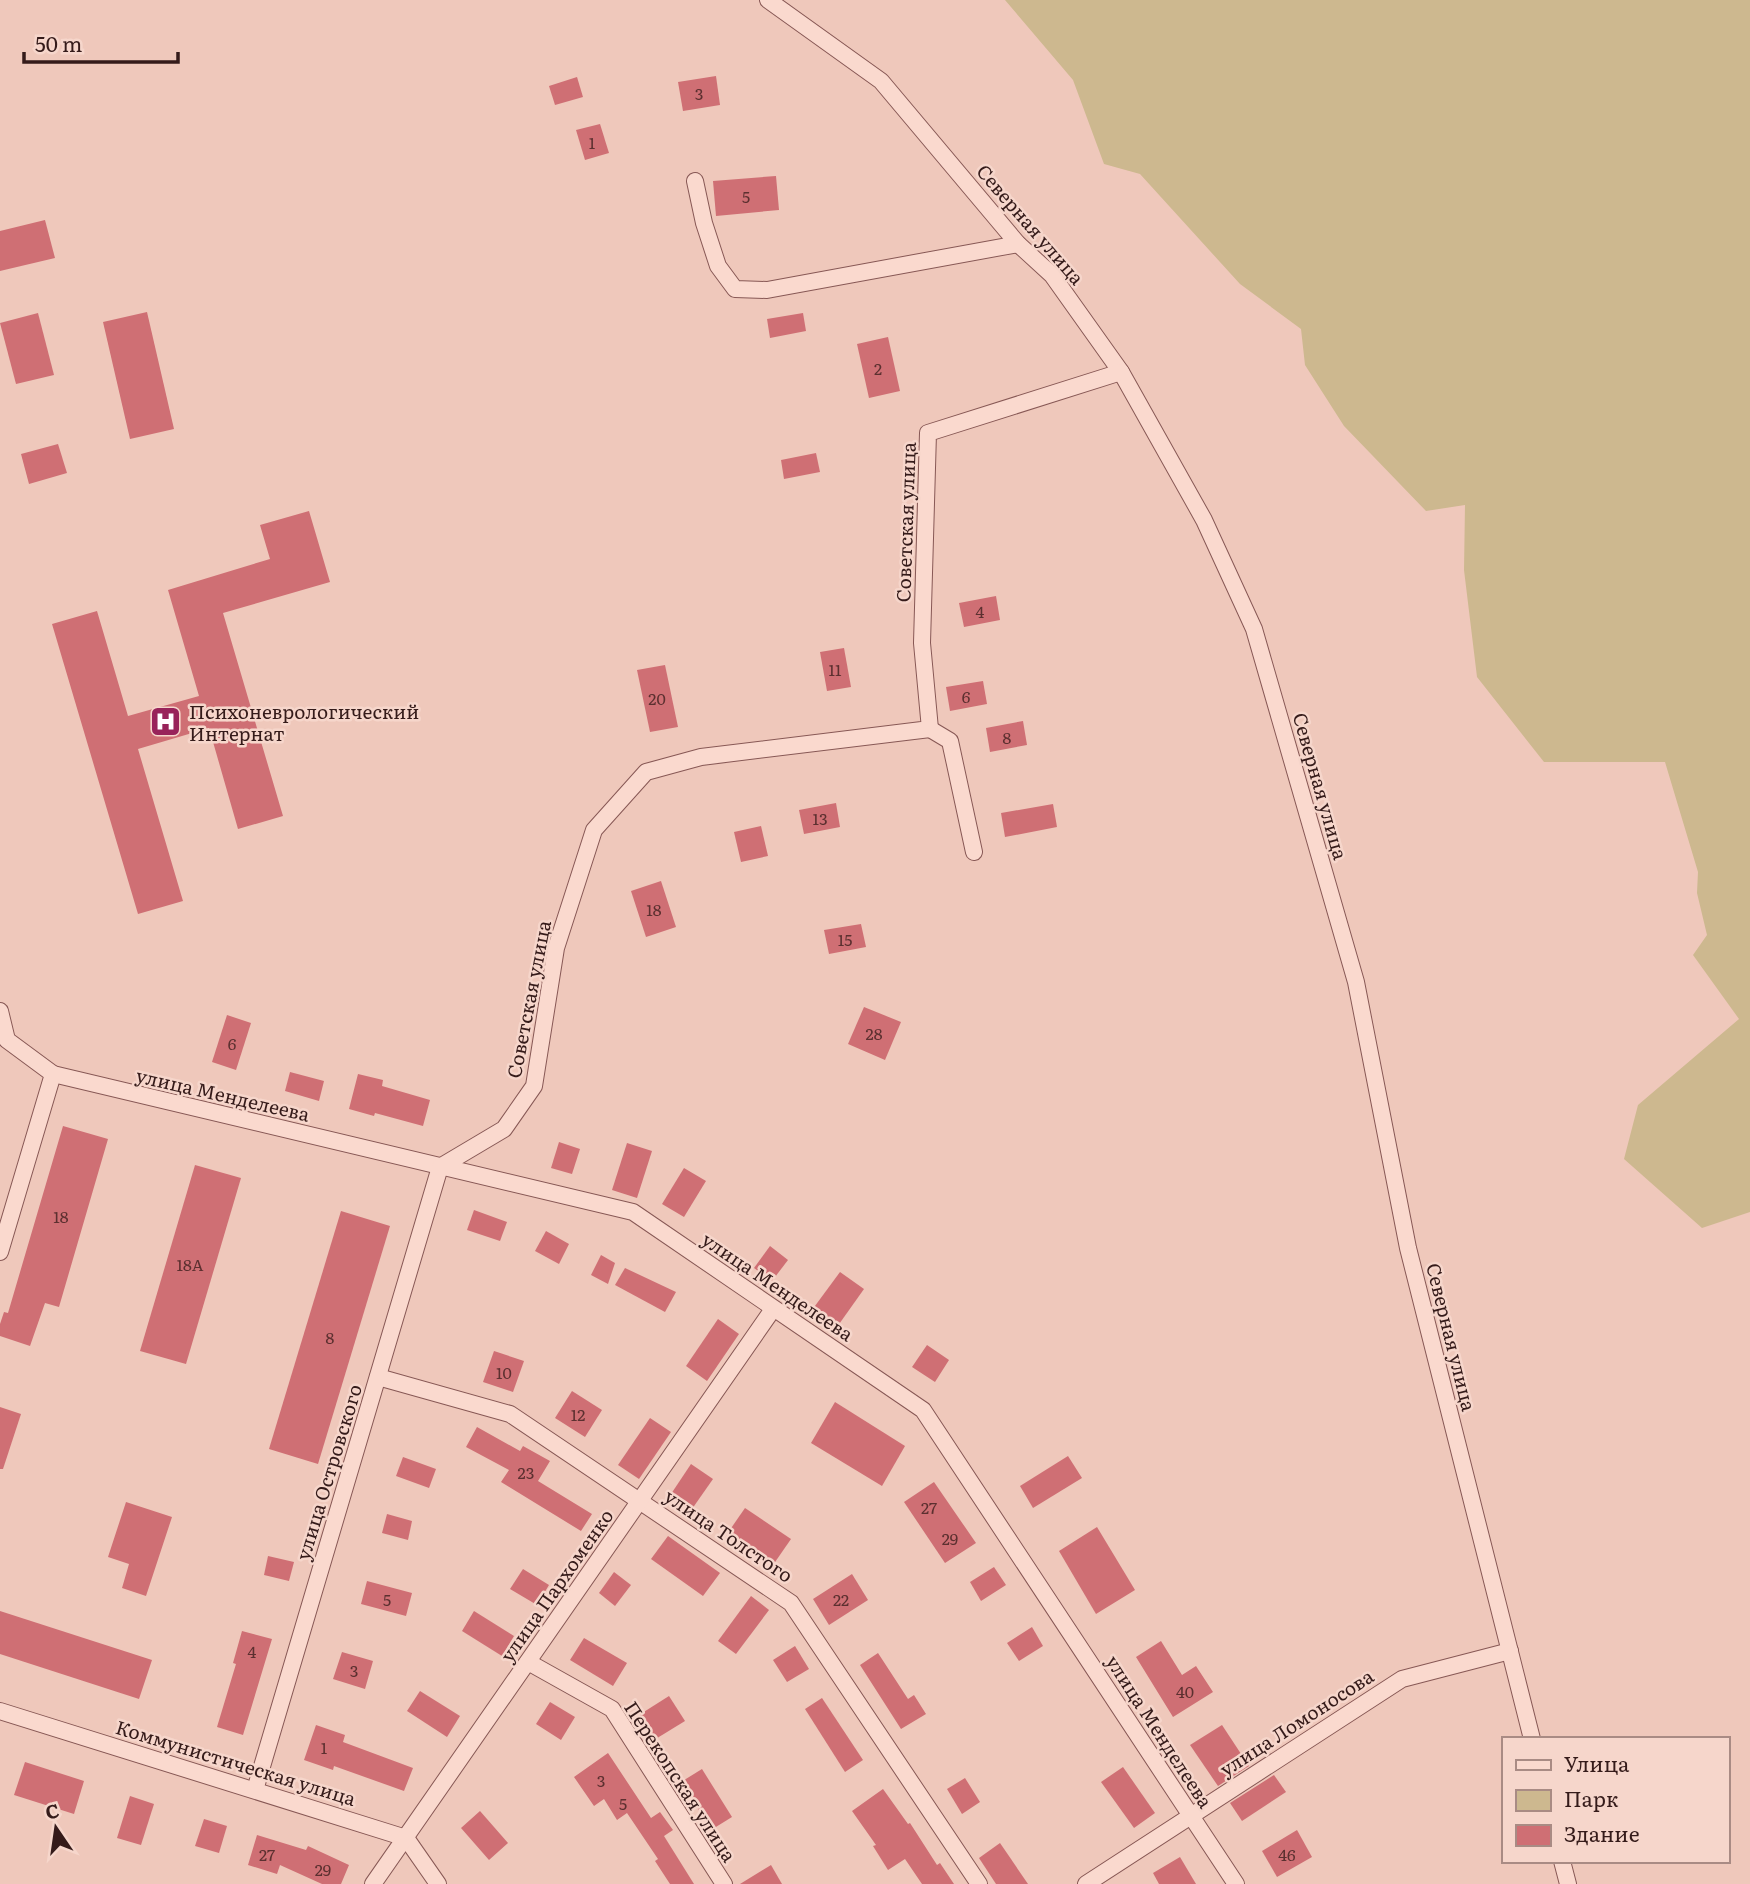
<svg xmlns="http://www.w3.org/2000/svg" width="1750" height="1884" viewBox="0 0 1750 1884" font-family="Literata,serif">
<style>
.green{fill:#cdb88f}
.building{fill:#cf6f74}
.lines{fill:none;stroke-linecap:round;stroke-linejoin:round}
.street-casing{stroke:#875855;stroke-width:18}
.street{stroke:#fad9ce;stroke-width:16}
.labels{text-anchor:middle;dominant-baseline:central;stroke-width:5;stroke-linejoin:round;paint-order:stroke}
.number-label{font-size:16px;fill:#5c3030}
.street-label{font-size:19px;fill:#351b1a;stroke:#f6d6cb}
.poi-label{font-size:19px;fill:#351b1a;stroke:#f6d6cb;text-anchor:start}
</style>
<rect width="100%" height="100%" fill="#efc8bb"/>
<polygon class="green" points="1005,0 1750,0 1750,1212 1702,1228 1624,1159 1638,1105 1739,1019 1693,955 1707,935 1697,893 1698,872 1665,762 1544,762 1477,677 1464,570 1465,505 1426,511 1344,426 1305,365 1301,329 1240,284 1140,174 1104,164 1073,80"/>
<g class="building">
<polygon points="716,76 720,105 683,111 678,82"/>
<polygon points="577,77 583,97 555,105 549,86"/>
<polygon points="600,124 609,153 585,160 576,130"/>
<polygon points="776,176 779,210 716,216 713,181"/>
<polygon points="45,220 55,258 0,271 0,231"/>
<polygon points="147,312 174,429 130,439 103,322"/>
<polygon points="38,313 54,375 16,384 0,323"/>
<polygon points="803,313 806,331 770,338 767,319"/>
<polygon points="888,337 900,391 869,398 857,344"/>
<polygon points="58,444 67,473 29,484 21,454"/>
<polygon points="816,453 820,472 784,479 781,460"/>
<polygon points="309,511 330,582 223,613 283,816 238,829 209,728 138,749 183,901 138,914 52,624 97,611 128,716 199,696 168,590 270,559 260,525"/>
<polygon points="996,596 1000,620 964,627 959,603"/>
<polygon points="844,648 851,687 827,691 820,652"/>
<polygon points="665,665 678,727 650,732 637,670"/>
<polygon points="983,681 987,704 950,711 946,687"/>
<polygon points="1023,721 1027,745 990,752 986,728"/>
<polygon points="836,803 840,827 804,834 799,810"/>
<polygon points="1053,804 1057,827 1005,837 1001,813"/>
<polygon points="761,826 768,856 741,862 734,832"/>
<polygon points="661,881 676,927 646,937 631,891"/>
<polygon points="861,924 866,947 829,954 824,930"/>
<polygon points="864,1007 901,1022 885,1060 848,1044"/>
<polygon points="227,1015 251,1023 236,1070 212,1062"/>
<polygon points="290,1072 324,1081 319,1101 285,1091"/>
<polygon points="358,1074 383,1080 382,1086 430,1100 423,1126 375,1113 374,1116 349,1109"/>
<polygon points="63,1126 108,1139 59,1307 45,1303 30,1346 0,1336 0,1324 4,1312 8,1313"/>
<polygon points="559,1142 580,1149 572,1174 551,1168"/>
<polygon points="627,1143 652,1151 637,1198 612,1190"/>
<polygon points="195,1165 241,1178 186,1364 140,1351"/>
<polygon points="684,1168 706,1181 684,1217 662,1204"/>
<polygon points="474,1210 507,1222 500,1241 467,1230"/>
<polygon points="341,1211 390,1226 318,1464 269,1449"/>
<polygon points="546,1231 569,1244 559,1264 535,1251"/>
<polygon points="770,1246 788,1260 772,1281 754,1268"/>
<polygon points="601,1255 615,1263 608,1284 591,1275"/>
<polygon points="625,1268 676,1292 665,1312 615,1285"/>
<polygon points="840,1272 864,1289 837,1327 812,1310"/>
<polygon points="718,1319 739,1334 707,1381 686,1366"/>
<polygon points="927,1345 949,1360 935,1382 912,1367"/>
<polygon points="494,1351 524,1361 513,1392 483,1382"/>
<polygon points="572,1391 602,1410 585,1437 555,1418"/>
<polygon points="835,1402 905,1446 882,1486 811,1443"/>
<polygon points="0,1407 21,1414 3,1469 0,1469"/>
<polygon points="650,1418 671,1432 639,1479 618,1465"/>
<polygon points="477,1427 520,1451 523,1446 550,1461 538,1481 592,1514 581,1531 501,1482 509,1470 466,1447"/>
<polygon points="1068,1456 1082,1478 1033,1508 1020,1486"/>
<polygon points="403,1457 436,1469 429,1488 396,1476"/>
<polygon points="691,1464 713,1479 692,1509 671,1494"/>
<polygon points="934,1482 976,1543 945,1563 904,1502"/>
<polygon points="126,1502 172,1517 146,1596 122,1588 129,1564 108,1557"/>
<polygon points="745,1508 791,1539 773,1565 727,1534"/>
<polygon points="387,1514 412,1521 408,1540 382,1533"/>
<polygon points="1097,1527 1135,1590 1096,1614 1059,1551"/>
<polygon points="668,1536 720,1573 703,1596 651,1559"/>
<polygon points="268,1556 294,1562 289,1581 264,1575"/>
<polygon points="994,1567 1006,1585 981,1601 970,1582"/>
<polygon points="523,1569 549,1585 537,1605 510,1589"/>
<polygon points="614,1572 631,1585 615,1606 599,1593"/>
<polygon points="852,1574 868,1600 829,1625 813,1599"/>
<polygon points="367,1581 412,1593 406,1616 361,1604"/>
<polygon points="751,1596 769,1610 736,1654 718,1641"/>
<polygon points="0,1611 152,1660 139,1699 0,1654"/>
<polygon points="474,1611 514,1636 502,1656 462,1631"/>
<polygon points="1032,1627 1043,1646 1019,1661 1007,1643"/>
<polygon points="242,1631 272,1639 243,1735 217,1727 236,1664 233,1663"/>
<polygon points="584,1638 627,1663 613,1686 570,1660"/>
<polygon points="1161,1641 1182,1675 1196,1666 1213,1692 1173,1717 1136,1657"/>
<polygon points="795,1646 809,1669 787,1682 773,1660"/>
<polygon points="342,1652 373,1661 365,1689 333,1679"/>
<polygon points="878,1653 908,1699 914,1695 926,1714 901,1729 860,1665"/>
<polygon points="420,1691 460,1716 447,1737 407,1711"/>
<polygon points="669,1696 685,1721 654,1740 639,1715"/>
<polygon points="822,1698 863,1760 845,1772 805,1709"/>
<polygon points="550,1702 575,1717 561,1740 536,1724"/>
<polygon points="316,1725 345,1735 343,1742 413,1768 404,1791 334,1766 333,1770 304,1760"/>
<polygon points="1222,1725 1249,1766 1218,1786 1190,1745"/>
<polygon points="608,1753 651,1818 660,1812 673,1830 664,1836 694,1884 670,1884 655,1861 658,1859 627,1813 617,1820 604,1799 594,1806 574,1777"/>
<polygon points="25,1762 84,1781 74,1814 14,1795"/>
<polygon points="1123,1767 1155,1813 1134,1828 1101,1782"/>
<polygon points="702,1769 732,1817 711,1830 681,1782"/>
<polygon points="1274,1775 1286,1792 1242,1821 1230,1803"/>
<polygon points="965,1778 980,1802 962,1814 947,1789"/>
<polygon points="883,1789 908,1824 910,1823 937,1865 940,1863 954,1884 922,1884 905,1859 888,1870 873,1846 876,1845 852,1811"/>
<polygon points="130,1796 154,1804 141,1845 117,1838"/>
<polygon points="480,1811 508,1843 489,1860 461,1828"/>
<polygon points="204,1819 227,1826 219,1853 195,1846"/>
<polygon points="1297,1830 1312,1857 1277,1877 1262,1851"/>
<polygon points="257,1835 306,1850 308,1846 349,1865 341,1884 322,1884 280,1865 277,1874 248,1865"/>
<polygon points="1000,1843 1028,1884 996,1884 979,1858"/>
<polygon points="1180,1857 1196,1884 1159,1884 1153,1873"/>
<polygon points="771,1865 782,1884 740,1884"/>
</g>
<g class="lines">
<defs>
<g id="street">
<polyline points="768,0 881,81 1018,244 1052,275 1121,372 1204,520 1254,629 1356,982 1408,1248 1532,1739"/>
<polyline points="695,181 704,223 718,266 735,289 767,290 1018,244"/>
<polyline points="930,729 950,741 974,852"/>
<polyline points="0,1011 7,1040 53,1074 0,1252"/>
<polyline points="53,1074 633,1212 923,1410 1236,1884"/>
<polyline points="378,1377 510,1414 791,1603 979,1884"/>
<polyline points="528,1662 612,1709 724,1884"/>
<polyline points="0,1711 406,1838 438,1884"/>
<polyline points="255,1790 440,1167 504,1129 534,1086 556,948 594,830 646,772 701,757 930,729 922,643 928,433 1121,372"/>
<polyline points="1562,1861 1568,1884"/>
<polyline points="373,1884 773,1309"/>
<polyline points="1086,1884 1402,1679 1510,1651"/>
</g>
</defs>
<use href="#street" class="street-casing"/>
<use href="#street" class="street"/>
</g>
<defs>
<symbol id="hospital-square" viewBox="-11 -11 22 22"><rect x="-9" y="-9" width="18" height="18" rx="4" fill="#98235a" stroke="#f6d6cb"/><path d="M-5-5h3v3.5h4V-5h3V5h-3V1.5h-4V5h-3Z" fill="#fff"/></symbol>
</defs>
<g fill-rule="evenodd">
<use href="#hospital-square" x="148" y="704" width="35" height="35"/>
</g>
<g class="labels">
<g class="number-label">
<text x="699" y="93">3</text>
<text x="592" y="142">1</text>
<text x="746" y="196">5</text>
<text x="878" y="368">2</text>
<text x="980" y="611">4</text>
<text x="835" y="669">11</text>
<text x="966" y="696">6</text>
<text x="657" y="698">20</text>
<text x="1007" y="737">8</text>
<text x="820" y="818">13</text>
<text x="654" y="909">18</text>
<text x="845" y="939">15</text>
<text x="874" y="1033">28</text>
<text x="232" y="1043">6</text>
<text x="61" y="1216">18</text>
<text x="190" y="1264">18А</text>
<text x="330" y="1337">8</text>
<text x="504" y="1372">10</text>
<text x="578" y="1414">12</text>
<text x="526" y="1472">23</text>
<text x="929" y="1507">27</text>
<text x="950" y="1538">29</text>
<text x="387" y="1599">5</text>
<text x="841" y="1599">22</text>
<text x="252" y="1651">4</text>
<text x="354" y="1670">3</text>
<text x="1185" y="1691">40</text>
<text x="324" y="1747">1</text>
<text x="601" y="1780">3</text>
<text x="623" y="1803">5</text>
<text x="267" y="1854">27</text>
<text x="1287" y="1854">46</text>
<text x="323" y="1869">29</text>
</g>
<g class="street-label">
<text transform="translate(1031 224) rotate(49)">Северная улица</text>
<text transform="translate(905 522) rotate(-88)">Советская улица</text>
<text transform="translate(1321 786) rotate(74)">Северная улица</text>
<text transform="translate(528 999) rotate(-79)">Советская улица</text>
<text transform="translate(223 1094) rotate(13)">улица Менделеева</text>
<text transform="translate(778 1286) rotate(34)">улица Менделеева</text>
<text transform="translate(1452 1337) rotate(76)">Северная улица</text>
<text transform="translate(328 1472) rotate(-73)">улица Островского</text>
<text transform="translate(729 1535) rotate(34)">улица Толстого</text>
<text transform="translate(556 1585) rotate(-55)">улица Пархоменко</text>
<text transform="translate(1296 1722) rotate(-33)">улица Ломоносова</text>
<text transform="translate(1160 1731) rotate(57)">улица Менделеева</text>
<text transform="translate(236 1762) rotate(17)">Коммунистическая улица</text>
<text transform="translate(681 1781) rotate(57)">Перекопская улица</text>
</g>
<g class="poi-label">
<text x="189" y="711">Психоневрологический<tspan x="189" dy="22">Интернат</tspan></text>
</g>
</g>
<rect x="1502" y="1737" width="228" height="126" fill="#f6d6cb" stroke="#a98b84" stroke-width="2"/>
<rect x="1516" y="1760" width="35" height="10" fill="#fad9ce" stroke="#a98b84" stroke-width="2"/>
<text x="1564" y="1772" font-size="21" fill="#351b1a">Улица</text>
<rect x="1516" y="1790" width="35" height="21" fill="#cdb88f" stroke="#a98b84" stroke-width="2"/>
<text x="1564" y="1807" font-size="21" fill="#351b1a">Парк</text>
<rect x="1516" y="1825" width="35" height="21" fill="#cf6f74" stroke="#a98b84" stroke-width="2"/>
<text x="1564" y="1842" font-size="21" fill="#351b1a">Здание</text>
<g transform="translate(56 1828) rotate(347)" stroke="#f6d6cb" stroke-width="5" paint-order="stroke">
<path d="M0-5L12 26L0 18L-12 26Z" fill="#351b1a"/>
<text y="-10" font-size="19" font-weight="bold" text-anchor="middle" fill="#351b1a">С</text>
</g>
<path d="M24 52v10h154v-10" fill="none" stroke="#351b1a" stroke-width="3.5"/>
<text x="35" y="52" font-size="21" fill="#351b1a" stroke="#f6d6cb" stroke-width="5" paint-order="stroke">50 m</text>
</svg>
